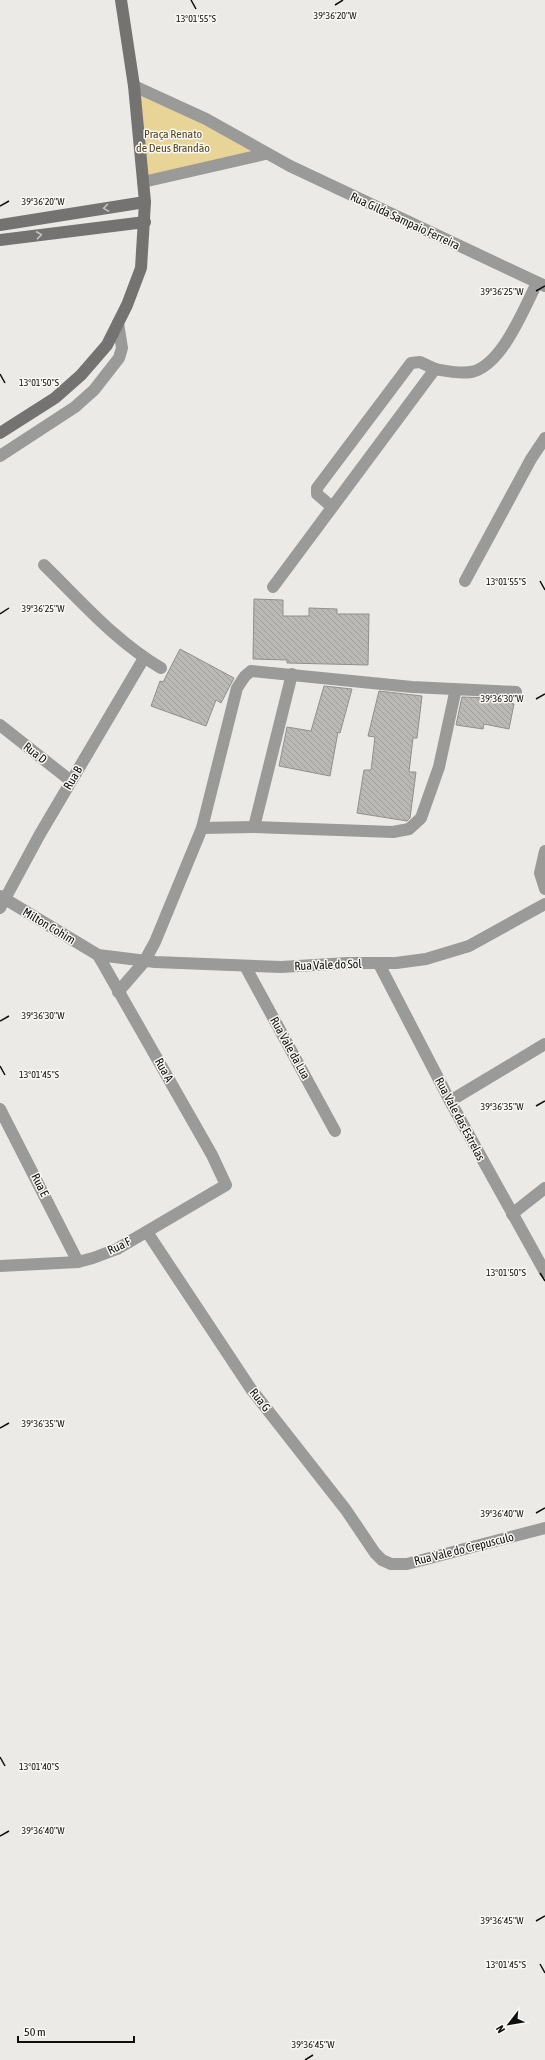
<svg xmlns="http://www.w3.org/2000/svg" width="545" height="2060" viewBox="0 0 545 2060" font-family="'Asap Condensed',sans-serif">
<style>
.green{fill:#e8d497}
.building{fill:url(#building-back-hatch);stroke:#91908d}
.lines{fill:none;stroke-linecap:round;stroke-linejoin:round}
.street{stroke:#9a9a98;stroke-width:12}
.secondary{stroke:#747371;stroke-width:12}
.oneway{stroke:#c4c3c0}
.ticks{fill:none;stroke:#0f0f0e;stroke-width:1.5}
.labels{text-anchor:middle;dominant-baseline:central;stroke-width:3;stroke-linejoin:round;paint-order:stroke}
.park-label{font-size:12px;fill:#554820;stroke:#f9f8f4}
.street-label{font-size:12px;fill:#0f0f0e;stroke:#f9f8f4}
.ticks-label{font-size:10px;text-anchor:middle;fill:#0f0f0e;stroke:#f9f8f4;stroke-width:3;stroke-linejoin:round;paint-order:stroke}
</style>
<defs>
<pattern id="building-back-hatch" width="6" height="6" patternUnits="userSpaceOnUse"><rect width="6" height="6" fill="#bab9b6"/><path d="M-1 5l2 2M0 0l6 6M5-1l2 2" fill="none" stroke="#9f9e9b"/></pattern>
</defs>
<rect width="100%" height="100%" fill="#ebeae7"/>
<polygon class="green" points="136,89 265,154 147,181"/>
<g class="building">
<polygon points="254,599 283,600 283,616 309,616 309,608 337,609 337,614 369,614 368,665 287,663 287,660 253,659"/>
<polygon points="180,649 234,678 221,703 216,700 206,726 151,706 160,681 163,682"/>
<polygon points="324,686 352,689 340,733 338,732 330,776 279,766 287,727 311,731"/>
<polygon points="379,691 422,696 417,738 413,738 409,772 416,772 410,818 407,821 357,813 364,770 371,770 375,737 368,736"/>
<polygon points="462,697 489,698 514,704 509,729 484,724 483,729 456,725"/>
</g>
<g class="lines">
<g class="street">
<polyline points="134,86 206,119 290,166 545,286"/>
<polyline points="143,182 265,154"/>
<polyline points="0,456 75,407 94,390 119,358 122,348 118,323"/>
<polyline points="332,507 317,494 317,488 411,363 420,362 435,369"/>
<path d="M44 565C81 601 116 642 161 668"/>
<polyline points="465,581 531,459 545,438"/>
<path d="M273 587 435 369C446 371 460 374 471 372 502 366 524 308 537 283"/>
<polyline points="0,725 71,781"/>
<polyline points="254,827 292,674"/>
<polyline points="202,828 254,827 393,832 409,829 421,818 439,767 455,693 454,689"/>
<polyline points="545,851 540,873 545,889"/>
<polyline points="0,896 98,955 155,962 281,967 348,963 396,963 426,959 469,946 545,904"/>
<polyline points="0,908 40,834 144,658"/>
<polyline points="379,964 450,1101 545,1272"/>
<polyline points="245,966 335,1131"/>
<polyline points="118,992 144,962 155,942 202,828 237,688 245,676 251,671 412,687 516,692"/>
<polyline points="450,1101 545,1044"/>
<polyline points="0,1109 78,1262"/>
<polyline points="512,1214 545,1188"/>
<polyline points="147,1232 251,1389 346,1510 375,1553 382,1560 391,1564 407,1564 545,1528"/>
<polyline points="0,1266 78,1262 93,1258 117,1249 226,1185 212,1155 98,955"/>
</g>
<g class="secondary">
<polyline points="0,225 145,202"/>
<polyline points="0,240 145,222"/>
<polyline points="0,433 55,398 81,375 107,345 127,305 141,268 145,202 134,86 121,0"/>
</g>
</g>
<defs><path id="oneway-chevron" d="M-2-3.5L2.5 0L-2 3.5" fill="none" stroke-width="1.6" stroke-linecap="round" stroke-linejoin="round"/></defs>
<g class="oneway">
<use href="#oneway-chevron" transform="translate(106 208) rotate(171)"/>
<use href="#oneway-chevron" transform="translate(39 235) rotate(-8)"/>
</g>
<path class="ticks" d="M191 0 196 9M335 5 343 0M0 206 9 201M536 291 545 286M0 374 5 383M540 581 545 590M0 614 9 608M536 699 545 694M0 1021 9 1016M0 1066 5 1075M536 1106 545 1101M540 1273 545 1281M0 1428 9 1423M536 1513 545 1508M0 1757 5 1766M0 1836 9 1831M536 1921 545 1916M540 1964 545 1973M305 2060 313 2055"/>
<g class="labels">
<g class="park-label">
<text x="173" y="134">Praça Renato<tspan x="173" dy="14">de Deus Brandão</tspan></text>
</g>
<g class="street-label">
<text transform="translate(405 221) rotate(25)">Rua Gilda Sampaio Ferreira</text>
<text transform="translate(35 753) rotate(38)">Rua D</text>
<text transform="translate(73 778) rotate(-59)">Rua B</text>
<text transform="translate(49 926) rotate(31)">Milton Cohim</text>
<text transform="translate(328 965) rotate(-2)">Rua Vale do Sol</text>
<text transform="translate(290 1048) rotate(61)">Rua Vale da Lua</text>
<text transform="translate(164 1070) rotate(61)">Rua A</text>
<text transform="translate(460 1119) rotate(62)">Rua Vale das Estrelas</text>
<text transform="translate(40 1185) rotate(63)">Rua E</text>
<text transform="translate(119 1246) rotate(-26)">Rua F</text>
<text transform="translate(260 1400) rotate(52)">Rua G</text>
<text transform="translate(464 1549) rotate(-14)">Rua Vale do Crepusculo</text>
</g>
</g>
<g class="ticks-label">
<text x="335" y="19">39°36'20"W</text>
<text x="196" y="22">13°01'55"S</text>
<text x="43" y="205">39°36'20"W</text>
<text x="502" y="295">39°36'25"W</text>
<text x="39" y="386">13°01'50"S</text>
<text x="506" y="585">13°01'55"S</text>
<text x="43" y="612">39°36'25"W</text>
<text x="502" y="702">39°36'30"W</text>
<text x="43" y="1019">39°36'30"W</text>
<text x="39" y="1078">13°01'45"S</text>
<text x="502" y="1110">39°36'35"W</text>
<text x="506" y="1276">13°01'50"S</text>
<text x="43" y="1427">39°36'35"W</text>
<text x="502" y="1517">39°36'40"W</text>
<text x="39" y="1770">13°01'40"S</text>
<text x="43" y="1834">39°36'40"W</text>
<text x="502" y="1924">39°36'45"W</text>
<text x="506" y="1968">13°01'45"S</text>
<text x="313" y="2048">39°36'45"W</text>
</g>
<g transform="translate(509 2024) rotate(239)" stroke="#f9f8f4" stroke-width="3" paint-order="stroke">
<path d="M0-3L7 15L0 10L-7 15Z" fill="#0f0f0e"/>
<text y="-6" font-size="11" font-weight="bold" text-anchor="middle" fill="#0f0f0e">N</text>
</g>
<path d="M18 2036v6h116v-6" fill="none" stroke="#0f0f0e" stroke-width="2"/>
<text x="24" y="2036" font-size="12" fill="#0f0f0e" stroke="#f9f8f4" stroke-width="3" paint-order="stroke">50 m</text>
</svg>
